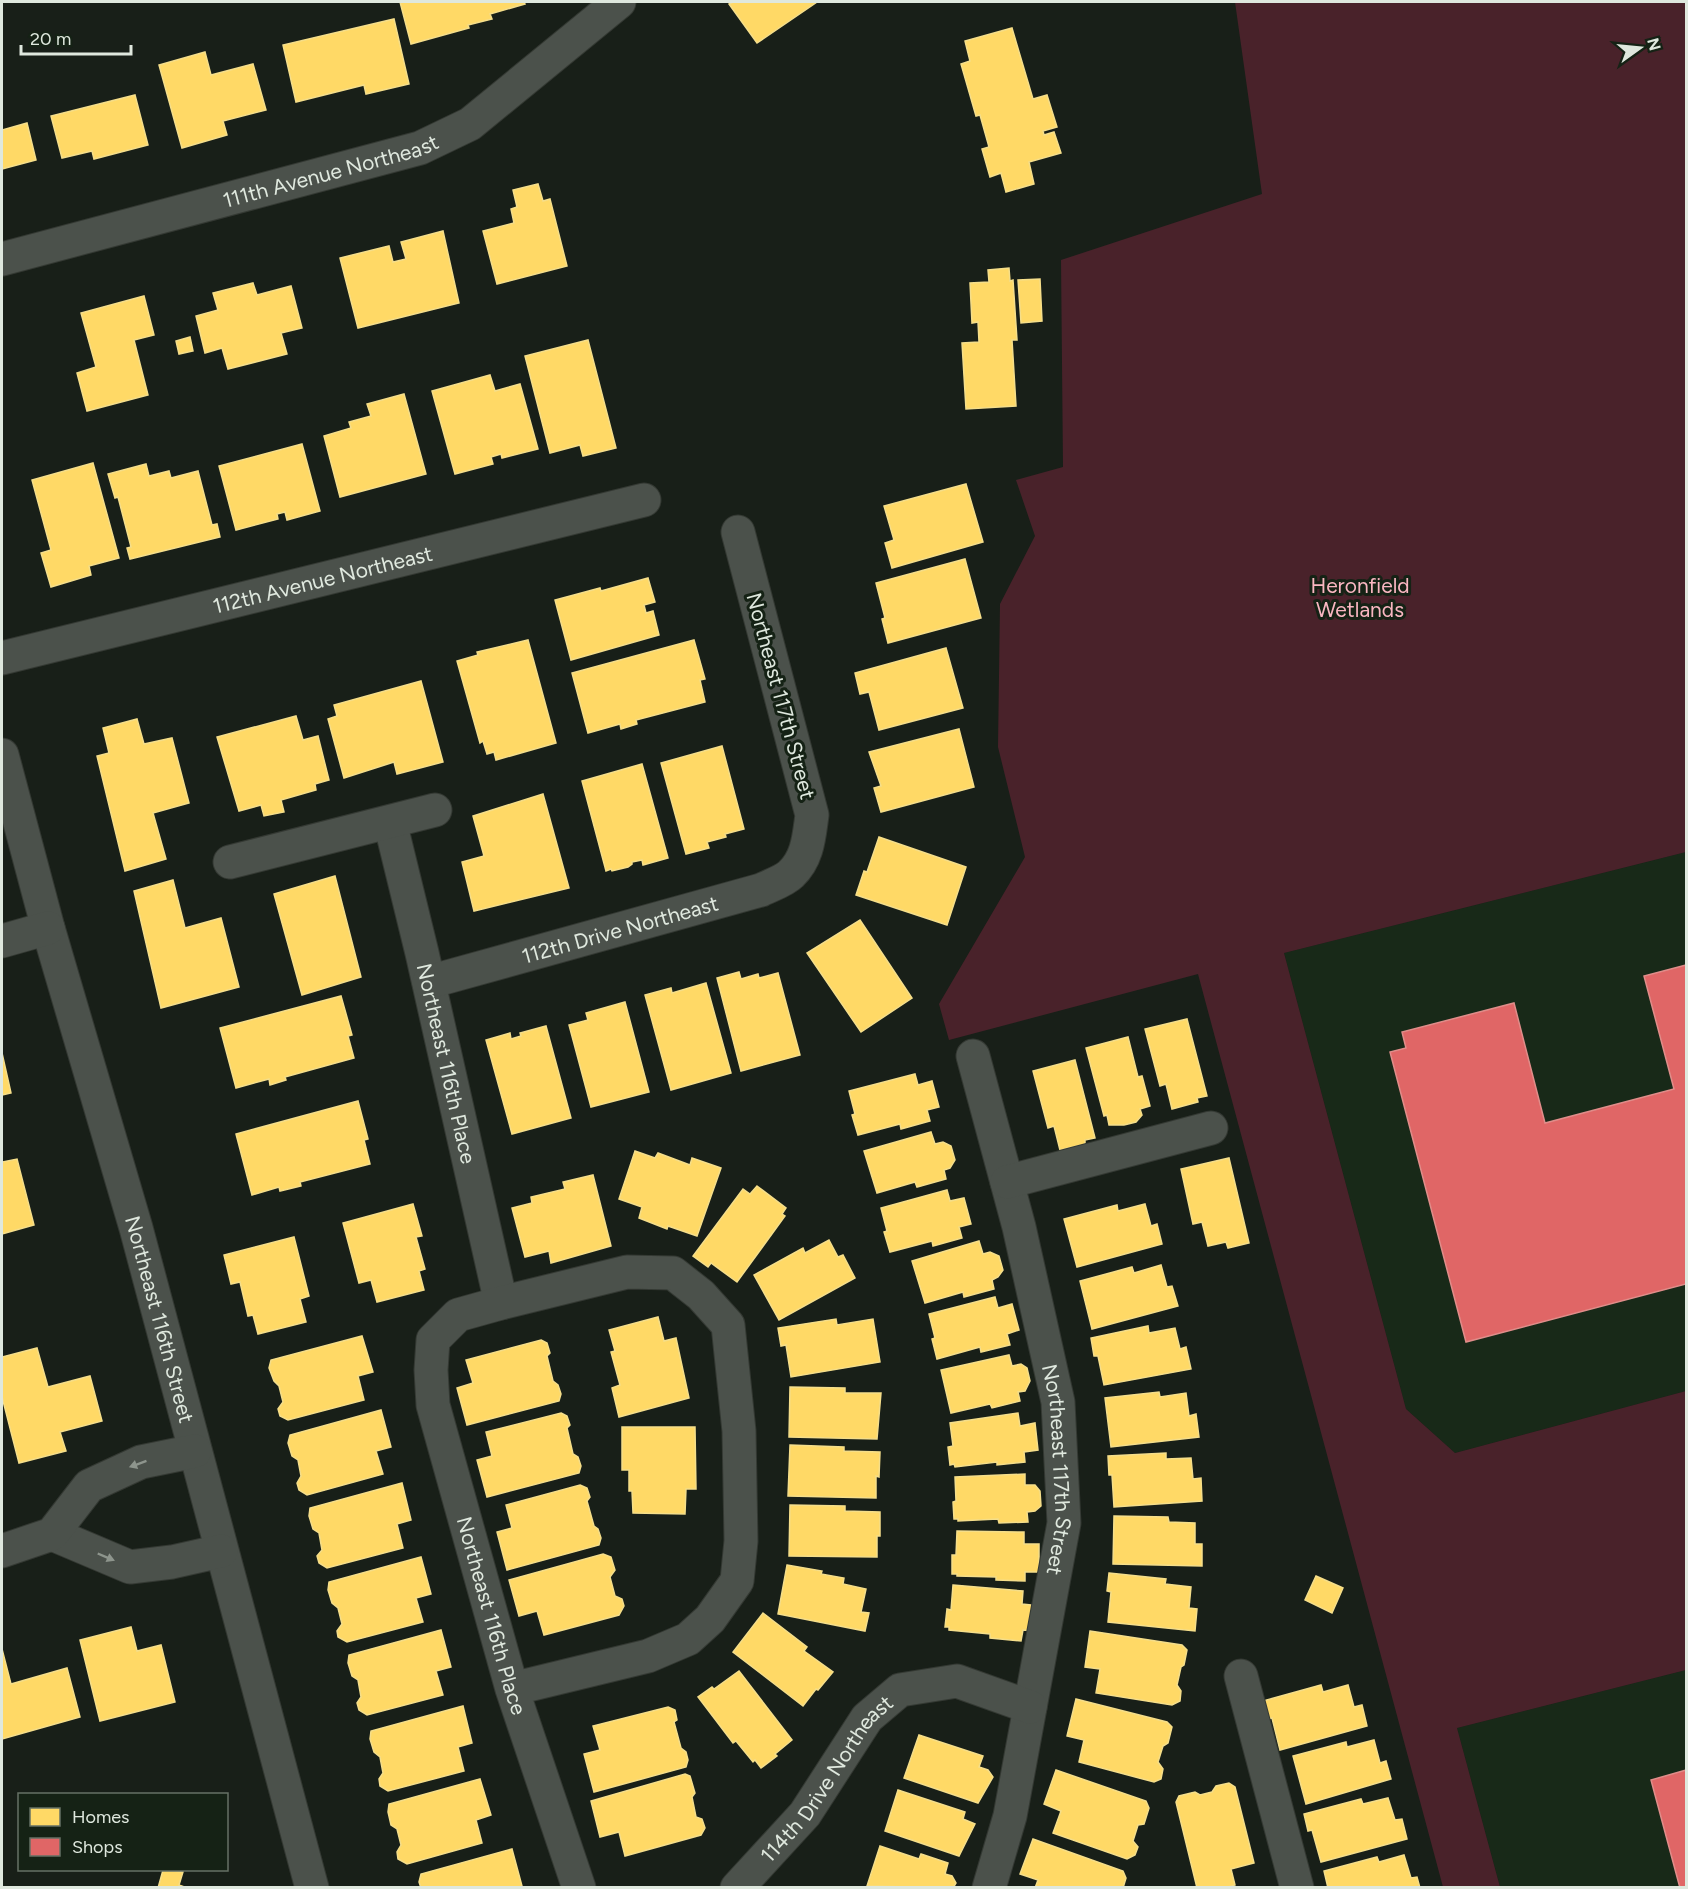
<svg xmlns="http://www.w3.org/2000/svg" width="1688" height="1889" viewBox="0 0 1688 1889" font-family="Figtree,sans-serif">
<style>
.built{fill:#182918}
.green{fill:#49222a}
.homes{fill:#ffd966;stroke:#f5de8a;stroke-width:1.5}
.shops{fill:#e06666;stroke:#e08d8a;stroke-width:1.5}
.lines{fill:none;stroke-linecap:round;stroke-linejoin:round}
.minor-casing{stroke:#343933;stroke-width:35}
.minor{stroke:#4b514b;stroke-width:33}
.oneway{fill:#8e958d}
.labels{text-anchor:middle;dominant-baseline:central;stroke-width:6;stroke-linejoin:round;paint-order:stroke}
.street-label{font-size:21px;fill:#dfe8de;stroke:#152215}
.park-label{font-size:21px;fill:#f9b6c1;stroke:#152215}
</style>
<rect width="100%" height="100%" fill="#181f18"/>
<g class="built">
<polygon points="1686,852 1686,1391 1455,1453 1406,1409 1284,953"/>
<polygon points="1686,1670 1686,1887 1500,1887 1457,1728"/>
</g>
<polygon class="green" points="1235,2 1686,2 1686,852 1284,953 1406,1409 1455,1453 1686,1391 1686,1670 1457,1728 1500,1887 1443,1887 1198,974 949,1040 939,1004 1025,857 998,747 1000,604 1035,536 1016,480 1063,467 1061,260 1262,194"/>
<g class="homes">
<polygon points="400,2 524,2 525,4 490,14 492,19 468,25 469,28 411,44"/>
<polygon points="733,2 817,2 757,43 729,4"/>
<polygon points="394,19 409,84 366,94 364,85 296,102 283,45"/>
<polygon points="1012,28 1033,99 1047,95 1057,127 1043,131 1044,135 1054,132 1061,153 1029,162 1034,184 1006,192 1001,173 990,177 982,149 989,147 980,115 976,116 961,64 970,61 965,41"/>
<polygon points="205,52 211,75 253,64 266,110 223,121 227,135 182,148 159,65"/>
<polygon points="135,95 148,145 94,159 92,151 62,158 51,116"/>
<polygon points="27,123 36,160 2,169 2,130"/>
<polygon points="538,184 543,201 550,199 567,266 497,284 483,231 514,223 511,209 517,207 513,190"/>
<polygon points="443,231 459,303 358,328 340,258 389,246 393,262 406,259 401,242"/>
<polygon points="1009,268 1010,281 1013,280 1017,340 1012,340 1016,406 966,409 962,343 979,342 978,322 972,323 970,283 989,282 988,270"/>
<polygon points="1040,279 1042,321 1021,323 1018,280"/>
<polygon points="253,283 257,295 291,286 302,328 281,333 287,354 228,369 222,348 205,353 196,316 218,310 213,293"/>
<polygon points="144,296 154,335 134,340 148,395 87,411 77,373 96,367 81,313"/>
<polygon points="190,337 193,351 179,354 176,341"/>
<polygon points="588,340 616,448 583,456 580,445 550,453 525,356"/>
<polygon points="490,375 495,391 520,384 538,449 502,458 501,454 491,457 493,464 455,474 432,391"/>
<polygon points="404,394 426,474 340,497 324,436 351,428 349,422 371,416 367,404"/>
<polygon points="302,444 320,511 287,520 285,512 277,514 278,519 236,530 219,466"/>
<polygon points="93,463 119,558 89,566 91,575 51,587 41,553 51,550 32,480"/>
<polygon points="146,464 149,476 169,471 171,478 198,471 212,525 217,524 220,537 130,559 127,548 131,547 118,497 115,498 108,474"/>
<polygon points="966,484 983,542 892,568 885,543 894,540 884,506"/>
<polygon points="965,559 981,618 888,643 882,619 885,618 876,583"/>
<polygon points="648,578 655,602 644,605 646,613 653,611 659,635 571,660 555,600 600,588 601,591"/>
<polygon points="528,640 556,743 496,760 494,752 487,754 483,741 480,743 457,661 478,655 477,652"/>
<polygon points="694,640 705,679 700,680 705,702 636,720 637,724 621,729 620,724 588,733 572,673"/>
<polygon points="946,648 963,708 879,730 869,692 860,694 855,673"/>
<polygon points="421,681 443,762 397,774 394,762 344,778 328,719 337,716 334,705"/>
<polygon points="296,716 303,740 318,736 329,780 315,784 316,790 281,800 284,812 264,816 261,805 239,811 217,737"/>
<polygon points="137,719 144,744 172,738 189,803 153,813 166,859 125,871 97,756 109,753 103,728"/>
<polygon points="959,729 974,787 881,812 874,788 881,786 869,752"/>
<polygon points="722,746 744,829 725,834 726,837 707,842 709,848 686,854 661,763"/>
<polygon points="642,764 668,858 643,865 642,860 632,862 632,864 628,867 612,871 611,869 606,871 582,781"/>
<polygon points="543,794 569,888 474,911 462,862 484,856 473,816"/>
<polygon points="879,837 966,867 947,925 856,895 864,871 867,872"/>
<polygon points="335,876 361,977 302,995 274,894"/>
<polygon points="173,880 185,928 221,918 239,987 161,1008 134,891"/>
<polygon points="860,920 912,998 861,1032 807,953"/>
<polygon points="739,972 741,979 758,974 759,978 778,973 800,1055 741,1071 717,978"/>
<polygon points="706,983 731,1073 671,1090 645,995 671,988 672,993"/>
<polygon points="341,996 352,1035 348,1036 354,1058 285,1077 286,1080 270,1085 269,1079 236,1088 220,1028"/>
<polygon points="625,1002 649,1092 591,1107 569,1025 588,1020 586,1013"/>
<polygon points="1187,1019 1207,1096 1197,1098 1198,1102 1172,1109 1166,1084 1160,1086 1145,1029"/>
<polygon points="546,1026 571,1118 512,1134 486,1040 510,1033 511,1039 521,1036 520,1033"/>
<polygon points="1128,1037 1138,1077 1142,1076 1150,1106 1140,1109 1142,1115 1136,1122 1124,1125 1109,1125 1107,1115 1104,1116 1086,1048"/>
<polygon points="2,1053 11,1093 2,1095"/>
<polygon points="1075,1060 1095,1138 1085,1140 1085,1144 1060,1150 1054,1126 1048,1128 1033,1071"/>
<polygon points="915,1074 918,1085 932,1081 939,1107 927,1110 930,1121 901,1129 900,1124 858,1135 852,1115 855,1114 849,1091"/>
<polygon points="358,1101 368,1139 364,1140 370,1164 300,1182 301,1186 280,1191 279,1187 252,1195 236,1134"/>
<polygon points="931,1132 935,1144 943,1142 951,1146 955,1160 950,1168 944,1170 946,1179 917,1187 915,1182 877,1193 864,1151"/>
<polygon points="635,1151 655,1158 658,1153 690,1165 692,1158 721,1168 697,1236 668,1226 667,1229 639,1218 642,1207 619,1199"/>
<polygon points="1229,1158 1249,1243 1228,1248 1226,1242 1208,1246 1202,1222 1193,1224 1181,1169"/>
<polygon points="17,1159 34,1225 2,1234 2,1162"/>
<polygon points="593,1175 611,1246 551,1263 549,1251 525,1257 512,1208 532,1203 531,1197 565,1189 563,1182"/>
<polygon points="757,1186 786,1208 782,1214 785,1216 737,1282 711,1263 708,1267 693,1256 743,1189 750,1194"/>
<polygon points="947,1190 950,1201 964,1198 971,1224 959,1227 962,1238 933,1246 932,1241 890,1252 884,1232 887,1231 881,1208"/>
<polygon points="413,1204 422,1236 416,1237 425,1269 419,1271 424,1290 377,1302 371,1280 359,1283 343,1223"/>
<polygon points="1145,1204 1151,1226 1157,1224 1162,1244 1077,1267 1064,1219 1117,1205 1118,1211"/>
<polygon points="294,1237 309,1296 300,1299 306,1322 258,1334 253,1315 248,1316 240,1282 231,1284 224,1255"/>
<polygon points="829,1240 838,1257 843,1255 855,1278 779,1320 754,1275 803,1248 805,1253"/>
<polygon points="979,1241 983,1254 990,1252 999,1256 1003,1270 998,1277 992,1280 994,1289 964,1297 963,1292 925,1303 912,1261"/>
<polygon points="1161,1265 1167,1287 1172,1286 1178,1306 1092,1329 1080,1281 1132,1267 1134,1273"/>
<polygon points="995,1297 998,1308 1012,1304 1019,1330 1007,1334 1010,1345 981,1352 980,1347 937,1359 932,1339 935,1338 929,1314"/>
<polygon points="658,1317 664,1341 676,1338 689,1398 619,1417 612,1388 620,1385 611,1352 615,1351 609,1330"/>
<polygon points="836,1319 837,1325 873,1319 880,1362 791,1377 786,1345 781,1346 778,1328"/>
<polygon points="1148,1326 1149,1333 1175,1328 1180,1349 1186,1347 1191,1369 1104,1385 1098,1356 1094,1356 1091,1338"/>
<polygon points="362,1336 373,1372 358,1376 364,1400 288,1420 280,1416 278,1409 283,1402 279,1386 274,1381 269,1368 271,1360"/>
<polygon points="541,1340 547,1343 550,1353 547,1356 553,1381 558,1385 561,1394 559,1401 467,1425 457,1388 473,1383 466,1360"/>
<polygon points="37,1348 48,1387 90,1376 102,1421 60,1432 66,1451 19,1463 2,1397 2,1357"/>
<polygon points="1009,1355 1012,1366 1021,1364 1027,1368 1030,1381 1025,1391 1018,1392 1020,1401 992,1408 990,1404 951,1413 941,1370"/>
<polygon points="790,1387 845,1388 845,1393 881,1393 877,1439 789,1437"/>
<polygon points="1159,1392 1160,1397 1186,1393 1189,1416 1196,1414 1199,1437 1111,1447 1105,1398"/>
<polygon points="381,1410 391,1447 376,1451 383,1474 307,1495 299,1490 297,1483 301,1476 298,1460 292,1456 288,1443 290,1435"/>
<polygon points="561,1413 567,1416 570,1425 567,1428 573,1454 578,1457 581,1466 579,1473 487,1497 477,1460 492,1456 486,1432"/>
<polygon points="1018,1413 1020,1426 1035,1423 1038,1450 1024,1452 1025,1462 997,1465 997,1462 955,1467 954,1464 950,1465 948,1447 953,1446 950,1423"/>
<polygon points="622,1427 695,1427 696,1489 686,1489 685,1514 633,1513 632,1491 629,1491 629,1470 622,1470"/>
<polygon points="790,1445 844,1447 844,1451 880,1452 879,1477 876,1476 876,1498 788,1496"/>
<polygon points="1166,1453 1166,1459 1191,1458 1193,1479 1201,1478 1202,1501 1114,1507 1112,1475 1109,1475 1108,1456"/>
<polygon points="1025,1474 1025,1485 1035,1485 1040,1491 1041,1506 1035,1511 1027,1512 1028,1522 999,1523 998,1519 958,1521 958,1519 954,1519 953,1502 956,1501 955,1477"/>
<polygon points="402,1483 411,1520 397,1524 403,1548 327,1568 319,1563 317,1556 322,1550 319,1533 313,1529 309,1516 310,1508"/>
<polygon points="580,1485 587,1488 590,1497 587,1501 594,1526 598,1529 601,1538 599,1545 507,1570 497,1532 512,1528 506,1505"/>
<polygon points="790,1505 845,1506 845,1511 880,1512 880,1536 877,1536 877,1557 789,1556"/>
<polygon points="1114,1516 1168,1517 1169,1522 1195,1523 1195,1544 1202,1544 1202,1566 1113,1564"/>
<polygon points="957,1531 1024,1532 1024,1544 1039,1544 1039,1572 1025,1572 1025,1581 996,1580 996,1577 957,1576 957,1574 952,1574 952,1555 956,1555"/>
<polygon points="603,1554 611,1557 615,1570 610,1577 615,1596 622,1599 624,1606 619,1615 544,1635 537,1611 519,1616 509,1580"/>
<polygon points="421,1557 431,1594 416,1598 423,1622 347,1642 338,1637 337,1631 342,1624 338,1608 332,1603 328,1590 329,1582"/>
<polygon points="787,1565 822,1571 821,1574 844,1578 843,1584 866,1589 861,1612 869,1613 865,1631 778,1614"/>
<polygon points="1109,1573 1166,1579 1165,1584 1191,1587 1189,1608 1197,1609 1195,1631 1108,1622 1111,1592 1107,1591"/>
<polygon points="1316,1576 1343,1588 1332,1613 1305,1600"/>
<polygon points="953,1585 1023,1591 1022,1604 1031,1605 1035,1611 1034,1631 1023,1630 1021,1641 990,1638 990,1634 949,1630 949,1627 945,1627 947,1609 951,1610"/>
<polygon points="763,1613 807,1647 804,1651 833,1672 818,1690 816,1689 803,1706 733,1652"/>
<polygon points="131,1627 137,1651 161,1645 175,1702 100,1721 80,1640"/>
<polygon points="441,1630 451,1667 436,1671 443,1695 367,1715 359,1710 357,1703 361,1697 358,1680 352,1676 348,1663 349,1655"/>
<polygon points="1090,1631 1182,1645 1187,1650 1184,1665 1181,1667 1177,1685 1181,1691 1180,1701 1172,1705 1096,1693 1100,1669 1085,1667"/>
<polygon points="2,1649 11,1684 67,1668 80,1717 2,1739"/>
<polygon points="739,1671 792,1740 775,1754 777,1756 761,1768 755,1760 753,1762 736,1741 733,1743 698,1697 712,1687 714,1689"/>
<polygon points="1321,1685 1323,1692 1348,1685 1354,1707 1362,1705 1367,1726 1280,1750 1272,1718 1268,1719 1263,1701"/>
<polygon points="1076,1699 1167,1722 1172,1727 1168,1743 1163,1746 1158,1762 1163,1769 1161,1779 1154,1782 1079,1762 1084,1740 1067,1736"/>
<polygon points="463,1706 472,1743 458,1747 464,1771 388,1791 380,1786 379,1779 383,1773 380,1757 374,1752 370,1739 371,1731"/>
<polygon points="668,1707 675,1710 677,1720 674,1722 681,1748 686,1752 688,1760 686,1767 594,1792 584,1754 600,1750 593,1726"/>
<polygon points="919,1735 983,1756 979,1767 988,1770 993,1777 978,1803 904,1778"/>
<polygon points="1374,1740 1380,1763 1386,1761 1391,1779 1306,1804 1293,1756 1346,1742 1347,1747"/>
<polygon points="1056,1770 1146,1801 1149,1808 1144,1824 1138,1825 1133,1841 1138,1847 1135,1855 1127,1859 1053,1833 1061,1811 1044,1804"/>
<polygon points="685,1774 690,1776 695,1793 692,1797 696,1817 702,1819 705,1828 701,1835 625,1856 619,1832 600,1837 591,1801"/>
<polygon points="480,1779 491,1815 476,1820 482,1843 407,1864 398,1859 397,1852 401,1845 397,1829 391,1825 388,1812 389,1804"/>
<polygon points="1229,1783 1235,1787 1254,1863 1231,1869 1235,1885 1225,1888 1197,1888 1176,1802 1179,1796 1195,1792 1200,1795 1212,1792 1216,1786"/>
<polygon points="898,1790 965,1812 963,1819 975,1824 959,1856 885,1831"/>
<polygon points="1388,1798 1395,1820 1402,1819 1407,1839 1321,1862 1312,1830 1308,1831 1304,1814 1361,1799 1363,1804"/>
<polygon points="1033,1839 1123,1871 1126,1878 1123,1888 1035,1888 1038,1880 1020,1874"/>
<polygon points="880,1846 919,1859 921,1854 948,1863 945,1874 952,1876 956,1883 953,1888 867,1886"/>
<polygon points="512,1849 522,1886 516,1888 421,1888 419,1882 421,1874"/>
<polygon points="1404,1855 1411,1878 1417,1877 1420,1888 1328,1888 1324,1871 1377,1857 1379,1862"/>
<polygon points="163,1870 183,1872 179,1885 187,1888 158,1888"/>
</g>
<g class="shops">
<polygon points="1686,965 1686,1284 1466,1342 1390,1052 1406,1048 1402,1032 1514,1003 1545,1123 1674,1089 1644,976"/>
<polygon points="1686,1770 1686,1888 1680,1888 1651,1780"/>
</g>
<g class="lines">
<defs>
<g id="minor">
<path id="s1" d="M2 259 420 148 470 124 619 2"/>
<path id="s2" d="M2 658 644 500"/>
<path id="s3" d="M2 755 48 928 136 1228 312 1888"/>
<path id="s4" d="M390 822 422 953 501 1303"/>
<polyline points="230,862 435,810"/>
<polyline points="2,941 48,928"/>
<path id="s5" d="M429 982 761 890C771 885 784 881 791 874 808 858 809 836 812 815L738 532"/>
<path id="s6" d="M973 1056 1019 1227 1058 1402 1064 1523 1010 1816 989 1888"/>
<polyline points="1007,1182 1211,1128"/>
<polyline points="52,1534 130,1567 172,1562 221,1551"/>
<polyline points="2,1551 52,1534 89,1486 141,1462 195,1451"/>
<polyline points="1241,1676 1297,1888"/>
<path id="s7" d="M512 1689 648 1656 688 1639 710 1619 737 1581 741 1541 739 1431 728 1325 701 1295 673 1273 627 1272 501 1303 458 1315 433 1340 431 1370 433 1405 512 1689 579 1888"/>
<path id="s8" d="M737 1888 805 1814 867 1718 900 1690 957 1681 1030 1707"/>
</g>
</defs>
<use href="#minor" class="minor-casing"/>
<use href="#minor" class="minor"/>
</g>
<defs><path id="oneway-solid" d="M-6-.8H1V-3.2L6.5 0L1 3.2V.8H-6Z" transform="scale(1.5)"/></defs>
<g class="oneway">
<use href="#oneway-solid" transform="translate(138 1464) rotate(160)"/>
<use href="#oneway-solid" transform="translate(106 1557) rotate(23)"/>
</g>
<g class="labels">
<g class="street-label">
<text stroke="none"><textPath href="#s1" startOffset="340">111th Avenue Northeast</textPath></text>
<text stroke="none"><textPath href="#s2" startOffset="330">112th Avenue Northeast</textPath></text>
<text transform="translate(781 696) rotate(75)">Northeast 117th Street</text>
<text stroke="none"><textPath href="#s5" startOffset="198">112th Drive Northeast</textPath></text>
<text stroke="none"><textPath href="#s4" startOffset="248">Northeast 116th Place</textPath></text>
<text stroke="none"><textPath href="#s3" startOffset="586">Northeast 116th Street</textPath></text>
<text stroke="none"><textPath href="#s6" startOffset="424">Northeast 117th Street</textPath></text>
<text stroke="none"><textPath href="#s7" startOffset="1132">Northeast 116th Place</textPath></text>
<text stroke="none"><textPath href="#s8" startOffset="142">114th Drive Northeast</textPath></text>
</g>
<g class="park-label">
<text x="1360" y="585">Heronfield<tspan x="1360" dy="24">Wetlands</tspan></text>
</g>
</g>
<rect width="1688" height="1889" fill="none" stroke="#dfe8de" stroke-width="6"/>
<rect x="18" y="1793" width="210" height="78" fill="#152215" stroke="#667165" stroke-width="1.5"/>
<rect x="30" y="1808" width="30" height="18" fill="#ffd966" stroke="#667165" stroke-width="1.5"/>
<text x="72" y="1823" font-size="18" fill="#dfe8de">Homes</text>
<rect x="30" y="1838" width="30" height="18" fill="#e06666" stroke="#667165" stroke-width="1.5"/>
<text x="72" y="1853" font-size="18" fill="#dfe8de">Shops</text>
<g transform="translate(1640 48) rotate(75)" stroke="#152215" stroke-width="4.5" paint-order="stroke">
<path d="M0-4.5L10 22L0 15L-10 22Z" fill="#dfe8de"/>
<text y="-9" font-size="16" font-weight="bold" text-anchor="middle" fill="#dfe8de">N</text>
</g>
<path d="M21 45v9h110v-9" fill="none" stroke="#dfe8de" stroke-width="3"/>
<text x="30" y="45" font-size="18" fill="#dfe8de" stroke="#152215" stroke-width="4.5" paint-order="stroke">20 m</text>
</svg>
